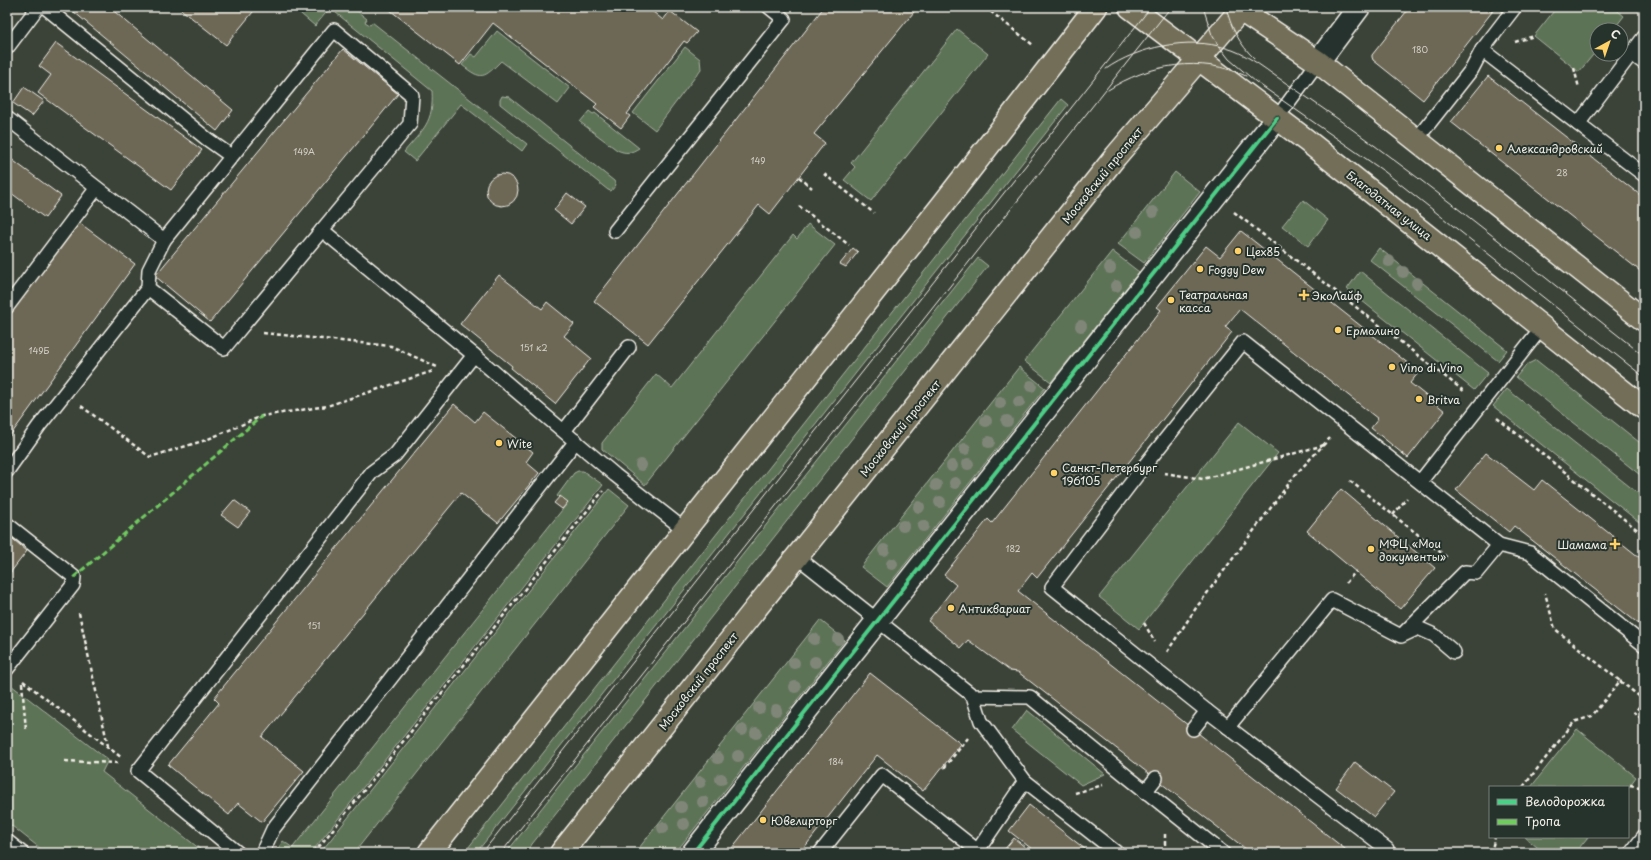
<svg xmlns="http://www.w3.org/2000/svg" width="1651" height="860" viewBox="0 0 1651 860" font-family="'Playpen Sans',sans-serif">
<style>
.green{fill:#5d7357;stroke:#a8b2a0}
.building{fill:#6d6756;stroke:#f4f1e8}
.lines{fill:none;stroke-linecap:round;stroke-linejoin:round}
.lane-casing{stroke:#f4f1e8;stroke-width:16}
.street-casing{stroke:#f4f1e8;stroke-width:25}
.primary-casing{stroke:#f4f1e8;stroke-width:25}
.path{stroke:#f4f1e8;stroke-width:2.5;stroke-dasharray:4 3;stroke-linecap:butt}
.lane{stroke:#26332d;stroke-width:13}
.street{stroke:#26332d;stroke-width:22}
.primary{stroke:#726e59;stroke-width:22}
.tram{stroke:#f4f1e8;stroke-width:1}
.quiet{stroke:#71cb61;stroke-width:3;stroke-dasharray:6 3;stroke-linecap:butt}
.cycleway-casing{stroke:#26332d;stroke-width:6}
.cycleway{stroke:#4dcf88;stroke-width:4}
.tree{fill:#808779}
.poi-dot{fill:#ffd166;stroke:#26332d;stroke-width:1.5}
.labels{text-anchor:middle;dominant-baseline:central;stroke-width:4;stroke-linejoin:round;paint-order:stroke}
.number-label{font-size:9px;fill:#d2cec4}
.poi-label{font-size:11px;fill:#f4f1e8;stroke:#26332d;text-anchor:start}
.street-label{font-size:11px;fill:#f4f1e8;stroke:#26332d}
</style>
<rect width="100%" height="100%" fill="#3b4339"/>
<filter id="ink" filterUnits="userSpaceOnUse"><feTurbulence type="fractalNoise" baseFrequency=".025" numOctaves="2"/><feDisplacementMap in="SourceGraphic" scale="8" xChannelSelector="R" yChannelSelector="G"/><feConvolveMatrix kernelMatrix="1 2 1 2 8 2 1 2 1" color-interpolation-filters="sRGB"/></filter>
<g filter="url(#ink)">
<g class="green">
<path d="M296 7H352L367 19 365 22 370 25 372 22 527 144 522 151 461 104 415 161 404 152C423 129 434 123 432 91L330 8 315 26 295 9Z"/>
<polygon points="1557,7 1613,7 1624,16 1613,30 1597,30 1597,50 1579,72 1534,36"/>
<polygon points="957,29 988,54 871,201 844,180 855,167 851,163"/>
<path d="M497 31 570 88 558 104 501 61C484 78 482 81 462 65L471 54 476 57Z"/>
<polygon points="685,47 700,59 701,69 655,130 633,113"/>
<polygon points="502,96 509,97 614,181 616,185 611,191 608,190 500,104 500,100"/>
<polygon points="1061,99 1068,105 476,853 464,853"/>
<path d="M589 111 593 114 595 113 639 148C631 153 626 154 617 150L580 122Z"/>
<polygon points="1175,172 1200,192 1144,263 1118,244"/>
<polygon points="1303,200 1328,220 1308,246 1282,226"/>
<polygon points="808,224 835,245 645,485 602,449 602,443 656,374 672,388 793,235 797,239"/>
<polygon points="1379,248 1507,350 1498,361 1370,260"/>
<polygon points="1112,251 1139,272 1051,382 1024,361"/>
<polygon points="978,258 988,266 525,853 506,853"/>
<polygon points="1360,271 1488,373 1474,390 1347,289"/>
<polygon points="1536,360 1644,446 1644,478 1516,377 1526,365"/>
<polygon points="1019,367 1045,388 887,587 861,567"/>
<polygon points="1507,389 1644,498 1644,526 1493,406"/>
<polygon points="1239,422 1278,453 1139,629 1099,597"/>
<polygon points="578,471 583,471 603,485 311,853 277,853 277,850 283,841 293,848 294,846 566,505 557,496 574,473"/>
<polygon points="609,489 629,505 354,853 320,853"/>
<polygon points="820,620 845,640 675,853 635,853"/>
<polygon points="7,682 108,760 102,772 205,853 46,853 7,822"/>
<polygon points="1027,710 1105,774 1081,785 1012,730"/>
<polygon points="1577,729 1636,777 1628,788 1531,787"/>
<polygon points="1525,837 1588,837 1575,853 1544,853"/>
</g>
<g class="building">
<polygon points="68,7 109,7 233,110 217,131"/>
<polygon points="178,7 257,7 226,45"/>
<polygon points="386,7 647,7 663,20 670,11 697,32 687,43 684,41 627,114 630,116 621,128 594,107 597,104 493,23 460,65"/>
<polygon points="824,7 918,7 814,134 825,143 770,214 759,205 648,344 594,301"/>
<polygon points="1410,7 1486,7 1492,12 1423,100 1373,60 1372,57 1372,55"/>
<polygon points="1486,7 1496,7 1492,12"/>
<polygon points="56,43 202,150 171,190 38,93 51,75 39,66"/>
<polygon points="343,49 398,94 210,322 155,276"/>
<polygon points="1488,76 1644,198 1644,274 1451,122"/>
<polygon points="24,87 44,101 32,116 13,103"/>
<polygon points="7,156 61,196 45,218 7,190"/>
<circle cx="502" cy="190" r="16"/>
<polygon points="567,193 585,207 571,224 554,210"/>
<polygon points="77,221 135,264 7,440 7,317"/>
<polygon points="1241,231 1419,372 1410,383 1445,411 1408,458 1371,428 1378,419 1240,309 1225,327 1232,332 1037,578 1032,573 1018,591 1350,853 1251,853 1018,672 1010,671 968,640 961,648 928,621 956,585 944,575 988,519 992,523 1161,310 1157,307 1206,246 1220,257"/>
<polygon points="853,248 858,252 846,267 840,264"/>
<polygon points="499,275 542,309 547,302 574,324 564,336 591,358 555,404 511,368 512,366 460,324"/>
<polygon points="454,404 475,422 483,412 533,452 526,462 539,473 498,523 461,493 262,737 304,771 262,822 238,803 229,815 168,765 219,703 214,698"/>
<polygon points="1486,453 1534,490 1542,480 1644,561 1644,628 1514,526 1509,532 1456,490"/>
<polygon points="1341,489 1435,568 1400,609 1307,531"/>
<polygon points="560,496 568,502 562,509 554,503"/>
<polygon points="234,500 250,512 238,527 221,515"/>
<polygon points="7,534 27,551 7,577"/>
<polygon points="870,673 961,744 923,791 877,755 800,853 728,853"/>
<polygon points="1355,762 1394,792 1374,817 1336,788"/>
<polygon points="1029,805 1090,853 1037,853 1009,831"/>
<polygon points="1014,838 1032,853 1008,853 1004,850"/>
</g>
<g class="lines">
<defs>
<g id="lane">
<polyline points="45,7 207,139 231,156"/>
<polyline points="7,48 38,7"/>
<polyline points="1482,50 1644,175"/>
<polyline points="1631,53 1644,63"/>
<polyline points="7,118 164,240"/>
<polyline points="1277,118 1318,62"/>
<polyline points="1578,124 1644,37"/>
<polyline points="1416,140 1472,69 1482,50 1515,7"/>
<polyline points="322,230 474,355 615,475 685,530"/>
<polyline points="615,231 784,19 769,7"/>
<polyline points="7,307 96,189"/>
<polyline points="564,431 629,347"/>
<polyline points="7,471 39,426 148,288 149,270 164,240 334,30 412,95 410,124 224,348 148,288"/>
<polyline points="1420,482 1542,327"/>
<polyline points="7,524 74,577 73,585 7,669"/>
<polyline points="796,556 973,696 981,721 1025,781 1117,853"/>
<polyline points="1405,632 1465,572 1476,573 1499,545"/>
<polyline points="973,696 1030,697 1129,778 1223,853"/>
<polyline points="1228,727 1332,600 1401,636 1418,628 1434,635 1454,652"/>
<polyline points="1193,729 1207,711"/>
<polyline points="1145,792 1156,778"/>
<polyline points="7,841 22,853"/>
<polyline points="1387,849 1207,711 1052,587 1141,470 1243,342 1499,545 1530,553 1644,645"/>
<polyline points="238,853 138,771 372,472 395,455 474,355"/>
<polyline points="262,853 273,829 576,441"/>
<polyline points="820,853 882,775 978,851"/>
<polyline points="976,853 1025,781"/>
<polyline points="1631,853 1644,836"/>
</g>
<g id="street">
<polyline points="1318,62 1359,7"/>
<polyline points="693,853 1277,118"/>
</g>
<g id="primary">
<polyline points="1130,7 1306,140 1644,408"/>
<polyline points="1236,7 1318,62 1644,320"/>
<polyline points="429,853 944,203 1096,7"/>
<polyline points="561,853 1116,156 1243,7"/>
</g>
</defs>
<use href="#lane" class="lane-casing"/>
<use href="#street" class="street-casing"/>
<use href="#primary" class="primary-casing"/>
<g class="path">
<polyline points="985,7 1033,45"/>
<polyline points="1515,42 1534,36"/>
<polyline points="1574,68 1579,88"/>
<polyline points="824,174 874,213"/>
<polyline points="799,177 812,188"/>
<polyline points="799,206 849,245"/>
<polyline points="1234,212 1465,392"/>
<polyline points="263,333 391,346 437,367"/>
<polyline points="81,406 150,457 206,440 262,416 327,406 433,371"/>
<polyline points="1497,418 1644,535"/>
<polyline points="1164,473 1203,479 1324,445"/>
<polyline points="1350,481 1449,559"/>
<polyline points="1393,515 1407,498"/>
<polyline points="1346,583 1356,571"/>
<polyline points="79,613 108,746"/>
<polyline points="1144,623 1155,642"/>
<polyline points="1167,652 1196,608 1296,474 1330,438"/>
<polyline points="23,681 122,758"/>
<polyline points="1620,681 1644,700"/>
<polyline points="22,683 26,730"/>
<polyline points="1644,701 1634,713 1644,720"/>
<polyline points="65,761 119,763"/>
<polyline points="944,768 968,738"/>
<polyline points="1630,785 1644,788"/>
<polyline points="1523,787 1574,722 1592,716 1620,681 1555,629 1545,593"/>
<polyline points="1075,793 1103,785"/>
<polyline points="1165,834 1165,853"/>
<polyline points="314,853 603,491"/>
<polyline points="1491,853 1495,837"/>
</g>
<use href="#lane" class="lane"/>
<use href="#street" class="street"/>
<use href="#primary" class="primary"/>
<g class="tram">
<polyline points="1203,7 1212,35 1219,46 1229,59 1256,82 1385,172 1644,377"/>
<path d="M1226 7C1230 26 1240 45 1254 58"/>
<path d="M1106 69C1137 47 1189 36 1226 48 1245 53 1261 66 1277 77 1298 91 1318 105 1338 119 1443 194 1543 276 1644 356"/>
<path d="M1108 90C1148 64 1202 55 1246 76"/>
<polyline points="482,853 1151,7"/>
<polyline points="501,853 1171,7"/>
</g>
<polyline class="quiet" points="74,577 262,416"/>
<defs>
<polyline id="cycleway" points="693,853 1277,118"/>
</defs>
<use href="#cycleway" class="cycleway-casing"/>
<use href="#cycleway" class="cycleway"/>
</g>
<g class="tree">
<circle cx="1153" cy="212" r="6"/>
<circle cx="1137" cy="232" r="6"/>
<circle cx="1389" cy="261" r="6"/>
<circle cx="1110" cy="268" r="6"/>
<circle cx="1403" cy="272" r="6"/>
<circle cx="1417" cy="283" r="6"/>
<circle cx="1116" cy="286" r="6"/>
<circle cx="1081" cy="326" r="6"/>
<circle cx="1031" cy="386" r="6"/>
<circle cx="1019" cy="402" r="6"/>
<circle cx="1000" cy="403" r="6"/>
<circle cx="986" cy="421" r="6"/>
<circle cx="1007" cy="421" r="6"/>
<circle cx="989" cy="442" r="6"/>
<circle cx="965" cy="449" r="6"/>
<circle cx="968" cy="464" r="6"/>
<circle cx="641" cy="465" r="6"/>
<circle cx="952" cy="466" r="6"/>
<circle cx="955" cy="483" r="6"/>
<circle cx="936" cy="485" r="6"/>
<circle cx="940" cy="502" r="6"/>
<circle cx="919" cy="507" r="6"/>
<circle cx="903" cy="526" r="6"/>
<circle cx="923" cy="526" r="6"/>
<circle cx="884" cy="550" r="6"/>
<circle cx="892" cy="564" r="6"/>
<circle cx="814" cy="639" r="6"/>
<circle cx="838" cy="639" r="6"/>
<circle cx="815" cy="662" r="6"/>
<circle cx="794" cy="663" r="6"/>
<circle cx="795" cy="687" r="6"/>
<circle cx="759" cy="708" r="6"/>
<circle cx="776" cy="710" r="6"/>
<circle cx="742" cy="730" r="6"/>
<circle cx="756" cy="733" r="6"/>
<circle cx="738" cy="756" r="6"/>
<circle cx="718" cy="758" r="6"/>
<circle cx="721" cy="779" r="6"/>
<circle cx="700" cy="782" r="6"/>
<circle cx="703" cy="802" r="6"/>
<circle cx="681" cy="807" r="6"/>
<circle cx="684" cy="824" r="6"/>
<circle cx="663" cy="828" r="6"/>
</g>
</g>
<g class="poi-dot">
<circle cx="1499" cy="148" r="4"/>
<circle cx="1238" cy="251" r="4"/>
<circle cx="1200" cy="269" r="4"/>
<path d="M1302 289h4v4h4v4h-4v4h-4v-4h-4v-4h4z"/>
<circle cx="1171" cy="300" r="4"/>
<circle cx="1338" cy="330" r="4"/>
<circle cx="1392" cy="367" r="4"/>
<circle cx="1419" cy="399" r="4"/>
<circle cx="499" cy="443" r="4"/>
<circle cx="1054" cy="473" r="4"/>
<path d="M1613 538h4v4h4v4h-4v4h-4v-4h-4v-4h4z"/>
<circle cx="1371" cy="549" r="4"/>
<circle cx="951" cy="608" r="4"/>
<circle cx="763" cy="820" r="4"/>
</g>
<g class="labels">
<g class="number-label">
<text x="1420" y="49">180</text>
<text x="304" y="151">149А</text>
<text x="758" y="160">149</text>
<text x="1562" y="172">28</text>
<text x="534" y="347">151 к2</text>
<text x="39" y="350">149Б</text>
<text x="1013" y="548">182</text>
<text x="314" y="625">151</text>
<text x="836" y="761">184</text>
</g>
<g class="poi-label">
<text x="1507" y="148">Александровский</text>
<text x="1246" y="251">Цех85</text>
<text x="1208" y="269">Foggy Dew</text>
<text x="1179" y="294">Театральная<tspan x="1179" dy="13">касса</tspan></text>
<text x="1312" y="295">ЭкоЛайф</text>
<text x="1346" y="330">Ермолино</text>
<text x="1400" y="367">Vino di Vino</text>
<text x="1427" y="399">Britva</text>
<text x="507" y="443">Wite</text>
<text x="1062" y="467">Санкт-Петербург<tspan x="1062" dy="13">196105</tspan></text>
<text x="1379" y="543">МФЦ «Мои<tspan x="1379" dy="13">документы»</tspan></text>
<text x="1607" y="544" text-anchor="end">Шамама</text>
<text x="959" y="608">Антиквариат</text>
<text x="771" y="820">Ювелирторг</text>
</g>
<g class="street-label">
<text transform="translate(1102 175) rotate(-51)">Московский проспект</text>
<text transform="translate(1389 205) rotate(38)">Благодатная улица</text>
<text transform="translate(900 428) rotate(-51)">Московский проспект</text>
<text transform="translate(698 681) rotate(-52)">Московский проспект</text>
</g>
</g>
<rect width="1651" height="860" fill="none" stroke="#26332d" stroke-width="24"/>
<rect x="12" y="12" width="1627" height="836" fill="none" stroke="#f4f1e8" stroke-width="1.5" filter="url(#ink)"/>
<rect x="1489" y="786" width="140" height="52" fill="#26332d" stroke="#787f78"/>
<rect x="1497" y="799" width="20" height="6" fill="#4dcf88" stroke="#787f78"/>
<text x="1525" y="806" font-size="12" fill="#f4f1e8">Велодорожка</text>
<rect x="1497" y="819" width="20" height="6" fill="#71cb61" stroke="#787f78"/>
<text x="1525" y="826" font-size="12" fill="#f4f1e8">Тропа</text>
<g transform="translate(1609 42) rotate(40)"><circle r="19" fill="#26332d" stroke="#787f78"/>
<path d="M0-3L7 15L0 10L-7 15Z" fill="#ffd166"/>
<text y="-6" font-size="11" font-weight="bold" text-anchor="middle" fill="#f4f1e8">С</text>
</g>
</svg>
